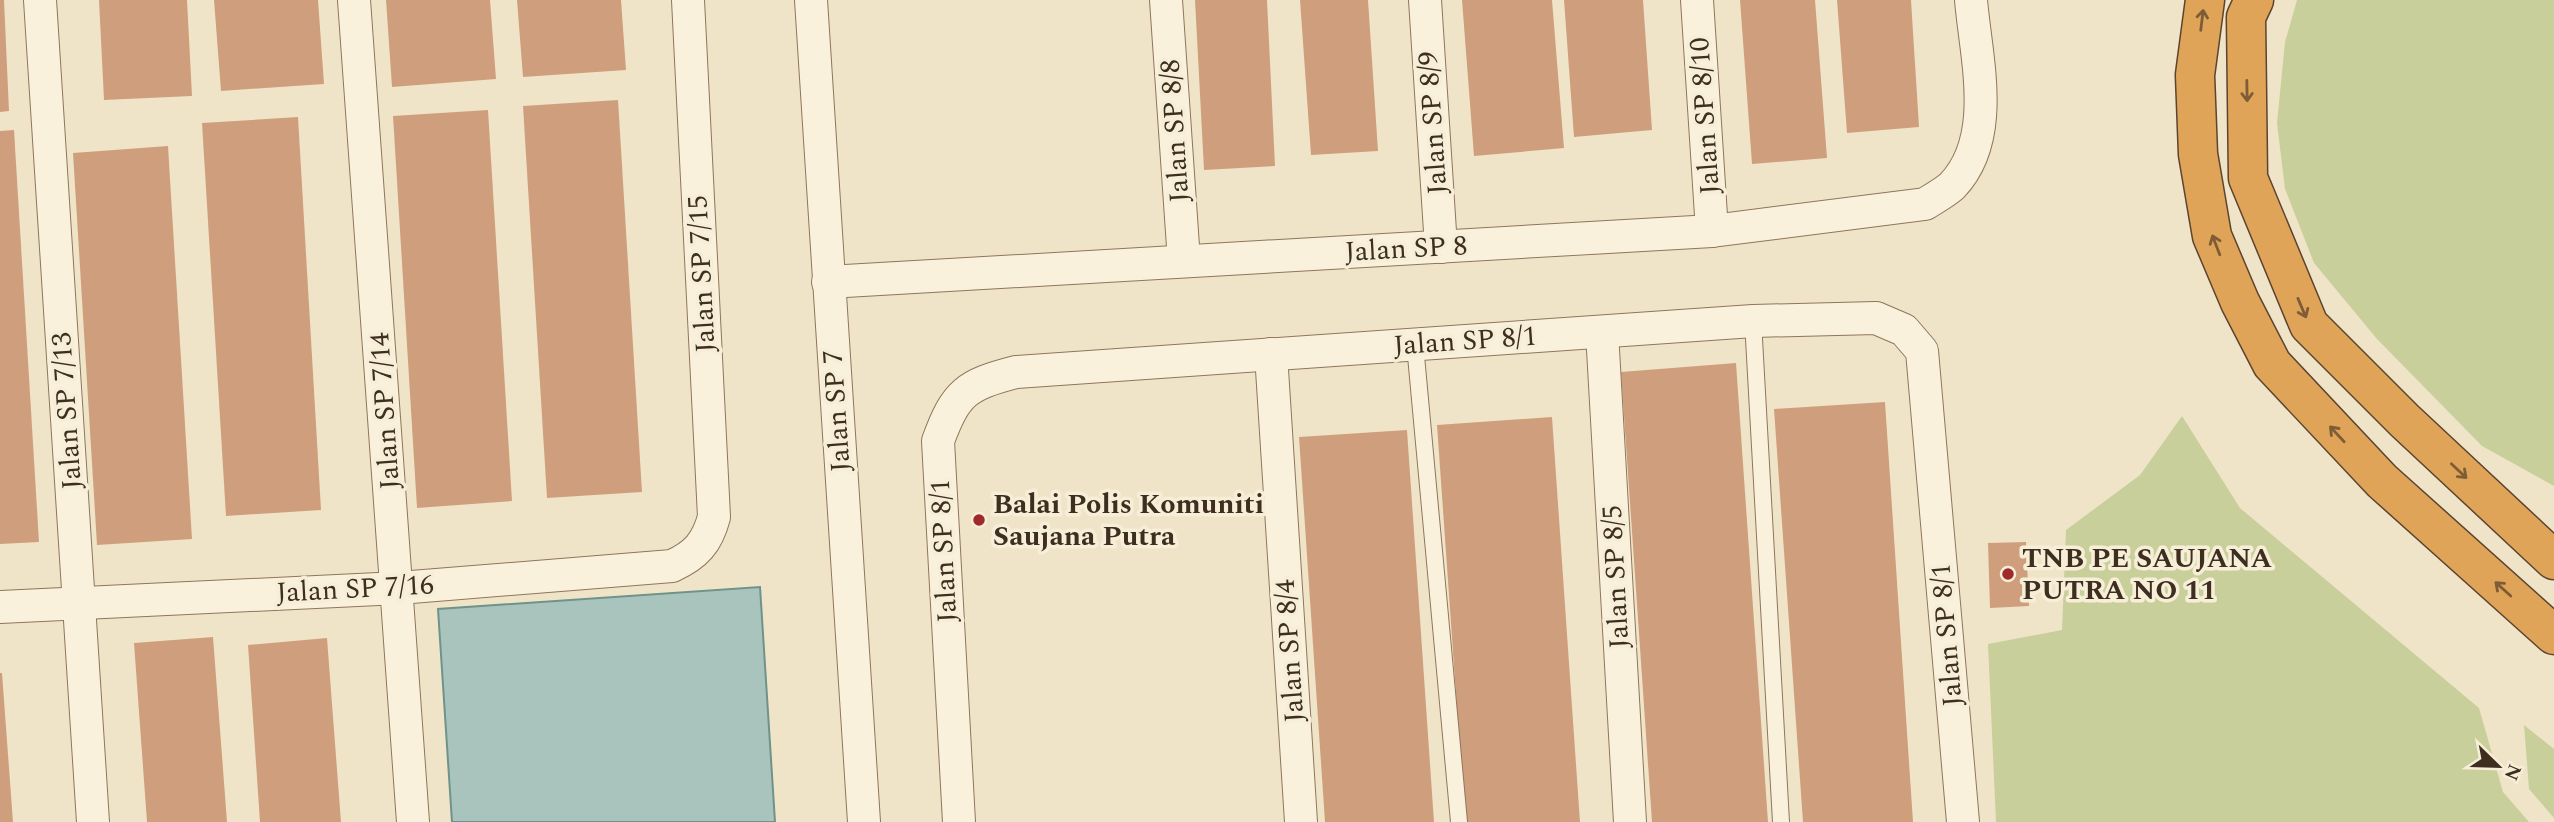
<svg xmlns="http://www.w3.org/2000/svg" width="2554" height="822" viewBox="0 0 2554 822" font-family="Spectral,serif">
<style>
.green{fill:#c9cf9b}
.water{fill:#a9c4bc;stroke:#6f938a;stroke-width:2}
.building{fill:#cf9f7d}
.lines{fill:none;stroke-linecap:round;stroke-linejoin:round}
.service-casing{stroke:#8d765c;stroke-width:18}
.minor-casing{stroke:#8d765c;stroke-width:34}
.motorway-casing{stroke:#5b4430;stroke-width:41}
.service{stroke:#faf1dc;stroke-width:16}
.minor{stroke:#faf1dc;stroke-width:32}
.motorway{stroke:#e0a458;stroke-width:38}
.oneway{stroke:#7e5d36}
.poi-dot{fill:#9e2a2b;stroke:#f7eed8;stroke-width:2.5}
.labels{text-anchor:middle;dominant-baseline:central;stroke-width:7;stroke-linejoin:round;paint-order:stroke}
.street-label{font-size:28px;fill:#3d2e20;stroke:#f7eed8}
.poi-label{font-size:28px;font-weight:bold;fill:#3d2e20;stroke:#f7eed8;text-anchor:start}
</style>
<rect width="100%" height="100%" fill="#f0e4c8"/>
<g class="green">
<polygon points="2297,0 2554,0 2554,486 2482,446 2377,339 2314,263 2285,189 2277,123 2285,42"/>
<polygon points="2182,416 2240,508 2479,708 2503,792 2529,822 1996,822 1988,644 2062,630 2066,530 2140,475"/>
<polygon points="2524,725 2554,749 2554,818 2529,789"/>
</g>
<polygon class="water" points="760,587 775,822 452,822 438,609"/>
<g class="building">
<polygon points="0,0 4,0 9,111 0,112"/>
<polygon points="99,0 187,0 192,96 104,100"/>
<polygon points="214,0 318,0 324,84 221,91"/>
<polygon points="386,0 490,0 496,79 392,87"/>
<polygon points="517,0 621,0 626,70 523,77"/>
<polygon points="1195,0 1267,0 1275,166 1204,170"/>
<polygon points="1300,0 1368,0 1378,151 1311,155"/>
<polygon points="1462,0 1552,0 1564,148 1474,156"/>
<polygon points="1564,0 1643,0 1652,130 1574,137"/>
<polygon points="1740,0 1815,0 1827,158 1752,164"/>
<polygon points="1837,0 1911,0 1919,127 1847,133"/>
<polygon points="618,100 642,492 547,498 523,106"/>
<polygon points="488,110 512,501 417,508 393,116"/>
<polygon points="298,117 321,510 226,516 202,123"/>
<polygon points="14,130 39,542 0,544 0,131"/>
<polygon points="168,146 192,539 97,545 73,153"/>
<polygon points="1736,363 1768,822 1652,822 1621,372"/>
<polygon points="1885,402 1913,822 1803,822 1774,409"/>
<polygon points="1552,417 1580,822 1465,822 1437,425"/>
<polygon points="1407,430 1434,822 1325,822 1299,437"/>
<polygon points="2026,542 2029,606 1990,608 1988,543"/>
<polygon points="213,637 227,822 147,822 134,643"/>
<polygon points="327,638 341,822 260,822 248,645"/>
<polygon points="0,673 2,673 13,822 0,822"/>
</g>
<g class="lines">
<defs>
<g id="service">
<polyline points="1753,321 1781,822"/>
<polyline points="1415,345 1459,822"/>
</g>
<g id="minor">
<polyline points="40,0 93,822"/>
<polyline points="354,0 413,822"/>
<polyline points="811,0 864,822"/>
<polyline points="1166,0 1184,261"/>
<polyline points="1425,0 1441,247"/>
<polyline points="1697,0 1712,231"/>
<path d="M828 282 1712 231 1925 204C1933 199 1944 193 1952 186 1998 138 1976 59 1971 0"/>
<polyline points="1602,332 1630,822"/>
<polyline points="1271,354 1301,822"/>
<path d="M0 607 399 588 672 566C696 555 707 543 714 517L688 0"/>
<path d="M959 822 938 441C956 392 966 385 1016 372L1753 321 1876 318 1904 330 1922 351 1963 822"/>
</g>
<g id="motorway">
<polyline points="2205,0 2195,75 2198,154 2212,236 2240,302 2272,364 2382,481 2554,635"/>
<polyline points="2254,0 2246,17 2248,178 2309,325 2405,421 2554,560"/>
</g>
</defs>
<use href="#service" class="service-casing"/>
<use href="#minor" class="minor-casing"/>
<use href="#motorway" class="motorway-casing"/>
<use href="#service" class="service"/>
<use href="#minor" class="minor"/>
<use href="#motorway" class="motorway"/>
</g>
<defs><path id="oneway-shaft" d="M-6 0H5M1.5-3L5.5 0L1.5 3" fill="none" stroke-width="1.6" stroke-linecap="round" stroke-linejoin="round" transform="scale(1.75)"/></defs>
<g class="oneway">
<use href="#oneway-shaft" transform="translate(2202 20) rotate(-83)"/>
<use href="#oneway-shaft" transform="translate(2247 91) rotate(89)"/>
<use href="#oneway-shaft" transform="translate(2216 245) rotate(-111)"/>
<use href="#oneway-shaft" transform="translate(2302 308) rotate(67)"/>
<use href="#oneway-shaft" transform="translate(2337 434) rotate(-133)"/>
<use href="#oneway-shaft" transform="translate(2459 471) rotate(43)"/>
<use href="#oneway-shaft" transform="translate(2503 589) rotate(-138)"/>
</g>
<g class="poi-dot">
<circle cx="979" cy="520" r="7"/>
<circle cx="2008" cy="574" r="7"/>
</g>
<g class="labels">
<g class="street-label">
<text transform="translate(1705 116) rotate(-94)">Jalan SP 8/10</text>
<text transform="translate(1433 123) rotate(-94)">Jalan SP 8/9</text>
<text transform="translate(1175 131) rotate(-94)">Jalan SP 8/8</text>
<text transform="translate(1406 249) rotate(-3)">Jalan SP 8</text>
<text transform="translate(702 274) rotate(-93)">Jalan SP 7/15</text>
<text transform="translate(1465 341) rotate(-4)">Jalan SP 8/1</text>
<text transform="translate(67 411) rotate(-94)">Jalan SP 7/13</text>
<text transform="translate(385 411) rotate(-94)">Jalan SP 7/14</text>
<text transform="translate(837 411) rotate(-94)">Jalan SP 7</text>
<text transform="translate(944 551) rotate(-93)">Jalan SP 8/1</text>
<text transform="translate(1616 577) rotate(-93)">Jalan SP 8/5</text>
<text transform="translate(355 589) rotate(-3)">Jalan SP 7/16</text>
<text transform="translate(1947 635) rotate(-95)">Jalan SP 8/1</text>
<text transform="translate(1290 651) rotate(-94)">Jalan SP 8/4</text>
</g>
<g class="poi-label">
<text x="993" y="504">Balai Polis Komuniti<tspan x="993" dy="32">Saujana Putra</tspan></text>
<text x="2022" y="558">TNB PE SAUJANA<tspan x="2022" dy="32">PUTRA NO 11</tspan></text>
</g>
</g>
<g transform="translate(2498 766) rotate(113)" stroke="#f7eed8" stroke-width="5" paint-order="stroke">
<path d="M0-5L12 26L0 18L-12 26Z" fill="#3d2e20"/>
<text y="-10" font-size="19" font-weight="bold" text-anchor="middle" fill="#3d2e20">N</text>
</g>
</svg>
